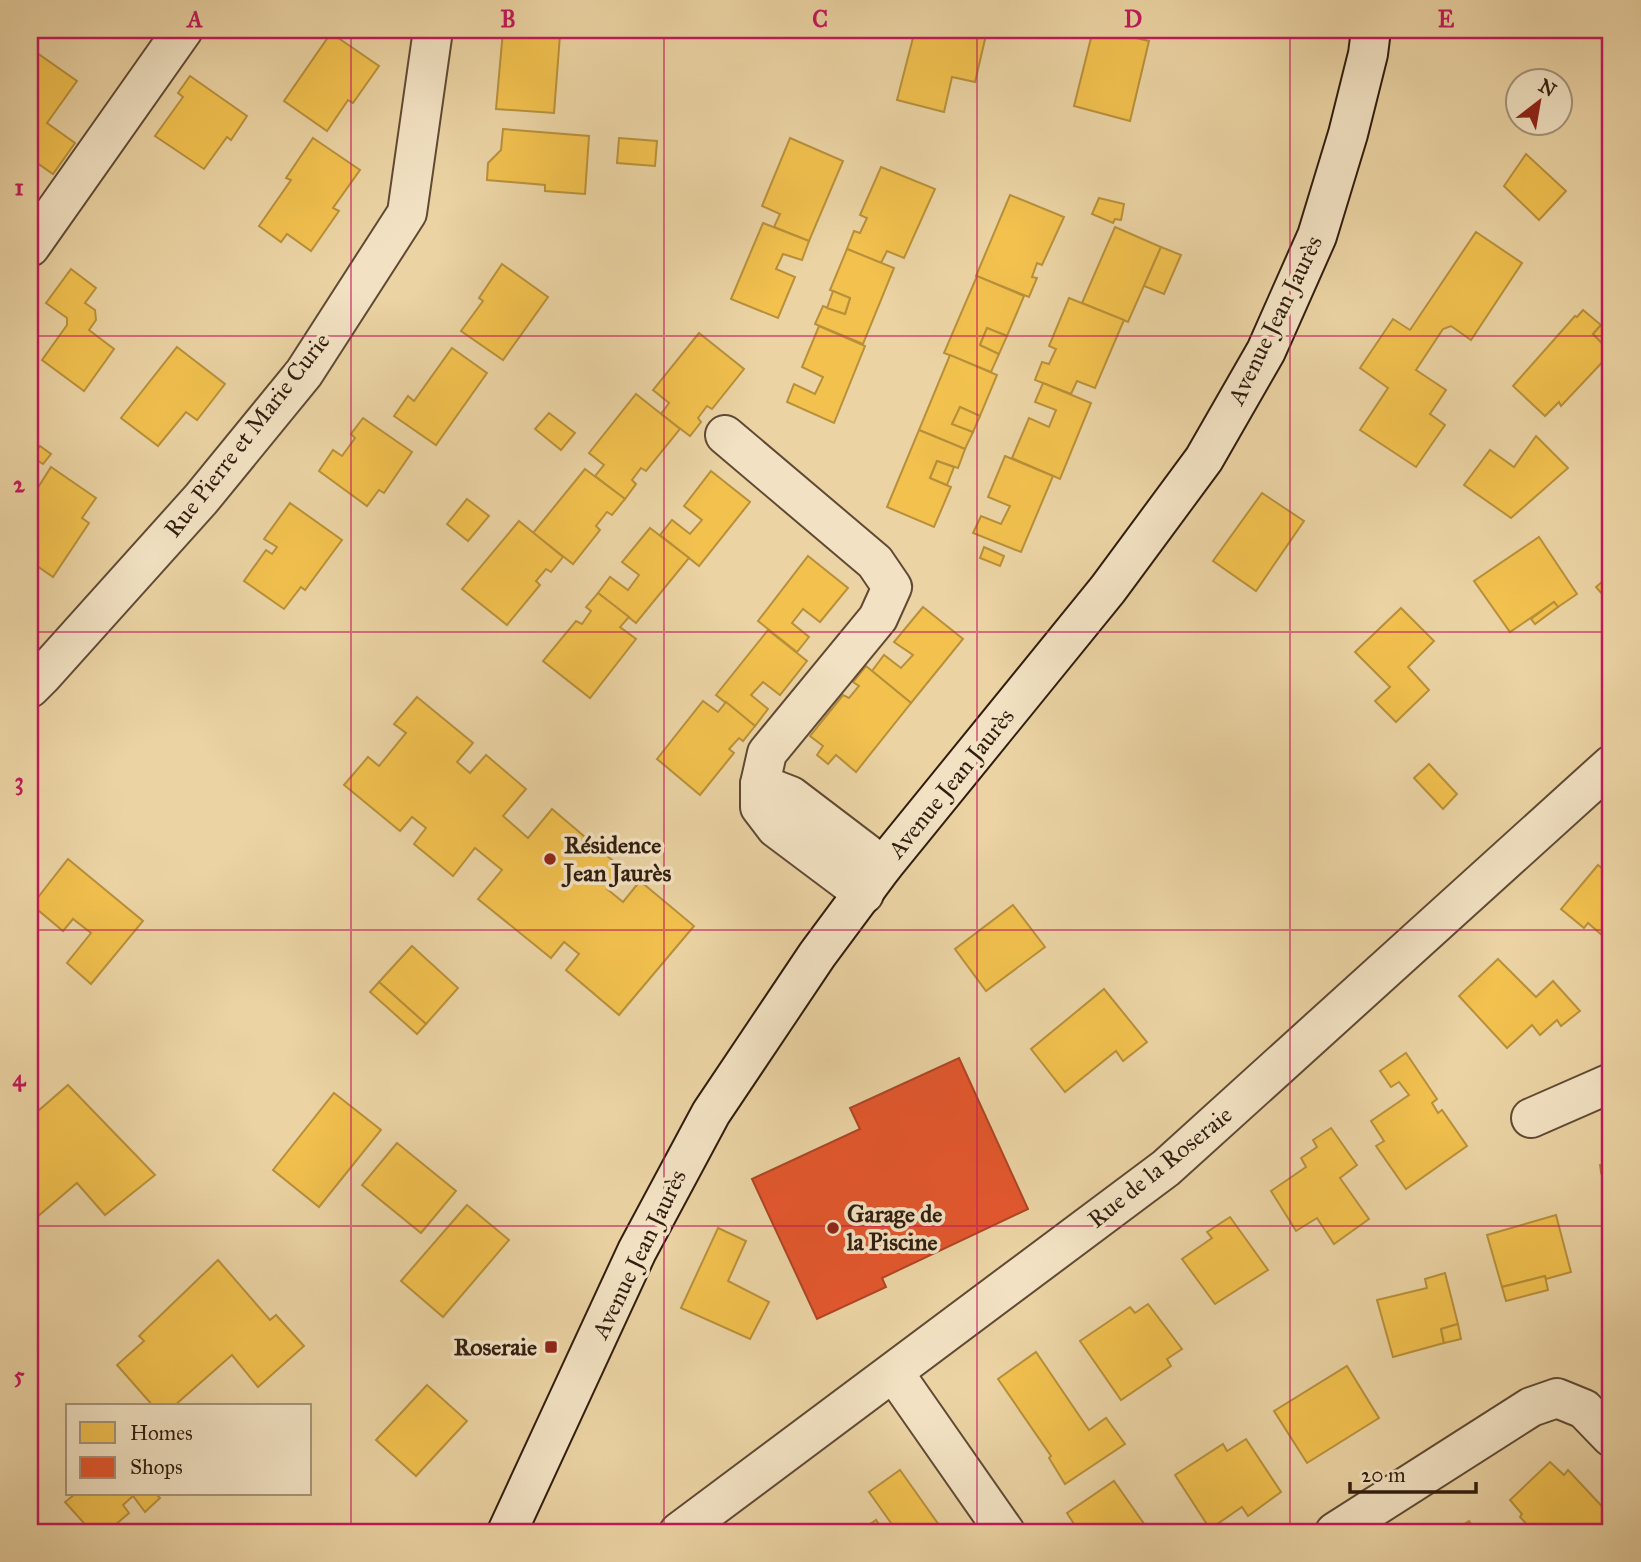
<svg xmlns="http://www.w3.org/2000/svg" width="1641" height="1562" viewBox="0 0 1641 1562" font-family="'IM FELL Great Primer',serif">
<style>
.homes{fill:#f2c14e;stroke:#b8903b;stroke-width:2}
.shops{fill:#e4572e;stroke:#ae4625;stroke-width:2}
.lines{fill:none;stroke-linecap:round;stroke-linejoin:round}
.street-casing{stroke:#604a34;stroke-width:42}
.secondary-casing{stroke:#311d0f;stroke-width:42}
.street{stroke:#f2e2c3;stroke-width:38}
.secondary{stroke:#f2e2c3;stroke-width:38}
.grid{fill:none;stroke:#c2185b;stroke-width:2;stroke-opacity:0.55}
.poi-dot{fill:#8f2418;stroke:#f2e2c3;stroke-width:2.5}
.labels{text-anchor:middle;dominant-baseline:central;stroke-width:7;stroke-linejoin:round;paint-order:stroke}
.street-label{font-size:24px;fill:#311d0f;stroke:#f2e2c3}
.poi-label{font-size:24px;font-weight:bold;fill:#311d0f;stroke:#f2e2c3;text-anchor:start}
.neatline{fill:none;stroke:#c2185b;stroke-width:2.5}
.grid-label{font-size:23px;text-anchor:middle;font-weight:bold;fill:#c2185b}
</style>
<rect width="100%" height="100%" fill="#ebd3a3"/>
<filter id="stains"><feTurbulence type="fractalNoise" baseFrequency=".00286" numOctaves="4"/><feColorMatrix values="0 0 0 0 .2 0 0 0 0 .09 0 0 0 0 .02 0 0 0 .5 -.17"/></filter>
<radialGradient id="worn" r=".72"><stop offset=".6" stop-color="#630" stop-opacity="0"/><stop offset="1" stop-color="#630" stop-opacity=".3"/></radialGradient>
<g class="homes">
<polygon points="915,30 962,30 986,35 975,82 952,77 944,112 897,100"/>
<polygon points="1093,30 1102,30 1149,41 1130,121 1074,106"/>
<polygon points="503,31 560,35 554,113 496,109"/>
<polygon points="331,33 379,66 353,103 348,100 327,131 284,101"/>
<polygon points="30,48 77,81 47,123 75,143 53,174 30,158"/>
<polygon points="190,76 247,116 231,140 227,137 204,169 155,136 183,97 178,93"/>
<polygon points="503,129 589,136 585,194 545,191 545,185 487,180 488,163 501,150"/>
<polygon points="313,138 360,170 333,208 339,211 311,251 287,234 281,242 259,226 291,180 286,178"/>
<polygon points="619,138 657,141 655,166 617,163"/>
<polygon points="790,138 843,161 809,241 774,227 780,214 762,206"/>
<polygon points="1526,154 1566,191 1539,220 1504,186"/>
<polygon points="881,167 935,189 904,258 887,251 881,263 847,249 854,231 860,233 867,218 860,215"/>
<polygon points="1010,195 1064,217 1042,265 1037,263 1032,277 1037,278 1029,297 976,276"/>
<polygon points="1099,198 1124,204 1121,220 1115,219 1113,223 1092,214"/>
<polygon points="763,223 809,241 802,260 783,254 776,269 795,277 778,318 731,299"/>
<polygon points="1115,227 1161,247 1128,322 1082,303"/>
<polygon points="1476,232 1522,263 1471,340 1451,326 1443,329 1416,370 1446,390 1430,414 1445,425 1416,467 1360,430 1388,388 1360,368 1393,319 1410,330"/>
<polygon points="1161,247 1181,255 1164,294 1144,286"/>
<polygon points="847,249 894,268 863,344 815,324 823,306 845,314 850,298 830,290"/>
<polygon points="502,264 548,297 503,360 461,331 483,301 479,298"/>
<polygon points="71,269 96,288 85,303 95,310 96,320 89,330 114,349 84,391 42,360 67,325 67,318 46,303"/>
<polygon points="977,276 1024,296 1007,336 987,328 980,345 999,354 991,372 944,353"/>
<polygon points="833,291 850,298 845,314 827,308"/>
<polygon points="1069,298 1124,320 1095,388 1077,381 1071,394 1035,380 1042,362 1049,364 1056,349 1049,346"/>
<polygon points="1583,310 1601,325 1593,334 1611,353 1561,406 1559,402 1545,416 1513,386 1575,316 1577,317"/>
<polygon points="1601,325 1611,334 1611,352 1593,334"/>
<polygon points="819,326 865,346 834,423 787,402 794,384 815,394 823,377 802,367"/>
<polygon points="987,328 1007,336 999,354 980,345"/>
<polygon points="699,333 744,369 712,409 707,406 698,418 701,422 690,436 661,414 669,403 653,390"/>
<polygon points="177,347 225,384 197,420 186,412 158,446 121,418"/>
<polygon points="452,348 487,373 436,445 394,416 408,396 414,401"/>
<polygon points="950,355 997,375 980,416 960,407 952,424 973,432 965,449 919,430"/>
<polygon points="1043,383 1091,403 1060,479 1012,458 1029,418 1049,427 1056,410 1035,402"/>
<polygon points="636,394 680,429 646,471 641,468 632,480 636,484 625,499 595,476 604,465 589,453"/>
<polygon points="960,407 980,416 973,432 952,424"/>
<polygon points="549,413 575,433 561,450 535,429"/>
<polygon points="363,418 412,452 384,493 379,490 367,506 319,471 333,450 342,456 355,438 351,434"/>
<polygon points="919,430 965,449 958,468 937,461 930,478 951,487 934,527 887,507"/>
<polygon points="1536,436 1568,468 1511,518 1464,485 1490,450 1514,467"/>
<polygon points="40,446 51,454 43,464 32,457"/>
<polygon points="1005,456 1053,476 1021,552 973,533 981,516 1001,524 1010,506 988,497"/>
<polygon points="937,461 954,467 947,485 930,478"/>
<polygon points="51,467 96,498 82,518 89,523 53,577 30,561 30,500"/>
<polygon points="585,469 625,499 612,515 607,512 596,526 600,530 573,564 533,533"/>
<polygon points="711,471 750,502 699,566 660,535 672,520 690,534 702,520 684,506"/>
<polygon points="1262,493 1304,521 1256,591 1213,561"/>
<polygon points="467,499 489,516 468,541 447,524"/>
<polygon points="290,503 342,540 305,590 301,587 284,609 244,581 266,550 272,554 277,547 264,539"/>
<polygon points="519,521 563,557 551,572 546,569 536,581 540,585 507,625 462,589"/>
<polygon points="650,528 689,558 636,623 598,593 610,577 628,590 639,575 622,562"/>
<polygon points="1539,537 1577,594 1558,607 1554,602 1510,632 1474,581"/>
<polygon points="984,547 1004,556 1000,566 980,558"/>
<polygon points="808,556 848,588 820,622 803,609 792,623 809,637 797,652 758,621"/>
<polygon points="1611,574 1611,604 1596,587"/>
<polygon points="598,593 629,617 620,627 636,639 590,698 543,661 576,621 582,624 591,611 586,607"/>
<polygon points="1554,602 1558,607 1535,624 1531,619"/>
<polygon points="923,607 963,639 911,703 872,671 884,655 901,668 913,655 894,642"/>
<polygon points="1401,608 1434,641 1408,667 1429,690 1396,722 1375,701 1390,687 1355,652"/>
<polygon points="768,630 807,661 780,695 763,682 751,695 768,709 755,726 716,695"/>
<polygon points="866,666 911,703 856,772 836,755 828,764 817,755 823,746 810,736 843,695 849,698 859,686 853,682"/>
<polygon points="417,697 473,743 457,762 470,773 486,755 526,789 503,816 528,838 552,809 624,870 607,889 623,902 640,881 694,926 619,1015 566,970 579,954 564,942 551,958 478,899 502,870 475,848 453,876 414,844 426,828 412,817 400,831 344,785 368,757 379,766 406,733 394,724"/>
<polygon points="703,701 718,712 726,702 755,726 743,741 739,738 729,749 734,753 700,795 657,759"/>
<polygon points="1429,764 1457,794 1443,809 1414,778"/>
<polygon points="68,859 143,921 91,984 67,963 91,933 73,919 63,931 32,905"/>
<polygon points="1598,865 1611,875 1611,943 1588,923 1584,928 1561,909"/>
<polygon points="1013,905 1045,947 986,991 955,949"/>
<polygon points="412,946 458,988 426,1024 379,982"/>
<polygon points="1498,959 1536,997 1553,981 1580,1011 1561,1026 1557,1020 1540,1035 1532,1025 1507,1048 1459,996"/>
<polygon points="379,982 426,1024 417,1034 370,992"/>
<polygon points="1104,989 1147,1042 1123,1061 1116,1051 1065,1092 1031,1049"/>
<polygon points="1406,1053 1437,1099 1432,1103 1438,1113 1442,1110 1467,1146 1406,1189 1376,1146 1384,1141 1371,1121 1409,1095 1399,1082 1391,1087 1380,1071"/>
<polygon points="68,1085 155,1175 105,1215 77,1183 30,1223 30,1118"/>
<polygon points="334,1093 381,1130 319,1207 273,1170"/>
<polygon points="1331,1128 1357,1165 1340,1178 1369,1219 1334,1244 1317,1218 1296,1231 1271,1191 1306,1167 1301,1158 1317,1147 1313,1140"/>
<polygon points="397,1143 456,1191 421,1233 362,1185"/>
<polygon points="1611,1162 1611,1169 1601,1172 1600,1165"/>
<polygon points="1611,1169 1611,1207 1601,1172"/>
<polygon points="467,1205 509,1240 443,1317 401,1281"/>
<polygon points="1556,1215 1571,1272 1546,1279 1545,1276 1502,1287 1487,1235"/>
<polygon points="1230,1217 1268,1270 1215,1304 1182,1259 1212,1238 1207,1232"/>
<polygon points="718,1228 746,1241 728,1281 769,1302 750,1339 681,1308"/>
<polygon points="218,1260 270,1320 276,1315 304,1346 258,1387 232,1355 174,1406 153,1406 117,1365 144,1341 139,1336"/>
<polygon points="1445,1273 1458,1324 1441,1329 1444,1343 1393,1357 1377,1300 1427,1288 1425,1279"/>
<polygon points="1545,1276 1548,1290 1506,1301 1502,1287"/>
<polygon points="1148,1304 1182,1349 1167,1359 1171,1366 1121,1400 1080,1341 1130,1307 1135,1313"/>
<polygon points="1458,1324 1461,1339 1444,1343 1441,1329"/>
<polygon points="1036,1352 1089,1430 1106,1418 1125,1444 1065,1484 1049,1458 1051,1456 998,1379"/>
<polygon points="1347,1366 1379,1418 1307,1463 1274,1411"/>
<polygon points="427,1385 467,1421 416,1476 376,1440"/>
<polygon points="1246,1439 1281,1492 1248,1516 1242,1507 1210,1529 1175,1475 1223,1444 1227,1451"/>
<polygon points="1550,1462 1564,1475 1568,1470 1611,1516 1611,1521 1600,1532 1534,1532 1520,1517 1522,1514 1510,1500"/>
<polygon points="900,1470 944,1532 859,1532 876,1520 883,1530 891,1523 869,1492"/>
<polygon points="1114,1481 1147,1528 1140,1532 1079,1532 1067,1513"/>
<polygon points="75,1494 156,1494 160,1498 145,1512 133,1496 123,1505 129,1513 107,1532 92,1532 65,1502"/>
<polygon points="1469,1521 1477,1532 1452,1532"/>
</g>
<polygon class="shops" points="959,1058 1028,1209 882,1278 886,1287 817,1319 752,1179 860,1129 850,1108"/>
<g class="lines">
<defs>
<g id="street">
<polyline points="30,247 183,30"/>
<polyline points="725,435 875,562 892,587 878,618 767,753 760,784 760,807 776,828 864,894"/>
<polyline points="30,688 42,676 201,499 304,373 407,213 433,30"/>
<polyline points="760,784 791,796 883,866"/>
<polyline points="1531,1118 1611,1083"/>
<polyline points="894,1373 1005,1532"/>
<polyline points="679,1532 1166,1168 1611,765"/>
<polyline points="1335,1532 1531,1407 1557,1398 1584,1409 1611,1437"/>
</g>
<polyline id="secondary" points="507,1532 637,1251 711,1113 817,955 883,866 1108,589 1204,459 1266,351 1317,236 1348,134 1368,54 1371,30"/>
</defs>
<use href="#street" class="street-casing"/>
<use href="#secondary" class="secondary-casing"/>
<use href="#street" class="street"/>
<use href="#secondary" class="secondary"/>
</g>
<path class="grid" d="M351 30V1532M664 30V1532M977 30V1532M1290 30V1532M30 336H1611M30 632H1611M30 930H1611M30 1226H1611"/>
<g class="poi-dot">
<circle cx="550" cy="859" r="7"/>
<circle cx="833" cy="1228" r="7"/>
<rect x="544" y="1340" width="14" height="14" rx="3.5"/>
</g>
<g class="labels">
<g class="street-label">
<text transform="translate(1275 320) rotate(-64)">Avenue Jean Jaurès</text>
<text transform="translate(247 435) rotate(-52)">Rue Pierre et Marie Curie</text>
<text transform="translate(951 783) rotate(-51)">Avenue Jean Jaurès</text>
<text transform="translate(1160 1167) rotate(-39)">Rue de la Roseraie</text>
<text transform="translate(639 1254) rotate(-64)">Avenue Jean Jaurès</text>
</g>
<g class="poi-label">
<text x="564" y="845">Résidence<tspan x="564" dy="28">Jean Jaurès</tspan></text>
<text x="847" y="1214">Garage de<tspan x="847" dy="28">la Piscine</tspan></text>
<text x="537" y="1347" text-anchor="end">Roseraie</text>
</g>
</g>
<rect width="1641" height="1562" fill="none" stroke="#ebd3a3" stroke-width="77"/>
<rect x="66" y="1404" width="245" height="91" fill="#f2e2c3" stroke="#a5937b" stroke-width="2"/>
<rect x="80" y="1422" width="35" height="21" fill="#f2c14e" stroke="#a5937b" stroke-width="2"/>
<text x="130" y="1440" font-size="21" fill="#311d0f">Homes</text>
<rect x="80" y="1457" width="35" height="21" fill="#e4572e" stroke="#a5937b" stroke-width="2"/>
<text x="130" y="1474" font-size="21" fill="#311d0f">Shops</text>
<g transform="translate(1539 102) rotate(31)"><circle r="33" fill="#f2e2c3" stroke="#a5937b" stroke-width="2"/>
<path d="M0-5L12 26L0 18L-12 26Z" fill="#8f2418"/>
<text y="-10" font-size="19" font-weight="bold" text-anchor="middle" fill="#311d0f">N</text>
</g>
<path d="M1350 1482v10h126v-10" fill="none" stroke="#311d0f" stroke-width="3.5"/>
<text x="1361" y="1482" font-size="21" fill="#311d0f" stroke="#f2e2c3" stroke-width="5" paint-order="stroke">20 m</text>
<rect x="38" y="38" width="1564" height="1486" class="neatline"/>
<g class="grid-label">
<text x="195" y="27">A</text>
<text x="508" y="27">B</text>
<text x="820" y="27">C</text>
<text x="1133" y="27">D</text>
<text x="1446" y="27">E</text>
<text x="19" y="195">1</text>
<text x="19" y="492">2</text>
<text x="19" y="789">3</text>
<text x="19" y="1086">4</text>
<text x="19" y="1383">5</text>
</g>
<rect width="100%" height="100%" filter="url(#stains)"/>
<rect width="100%" height="100%" fill="url(#worn)"/>
</svg>
